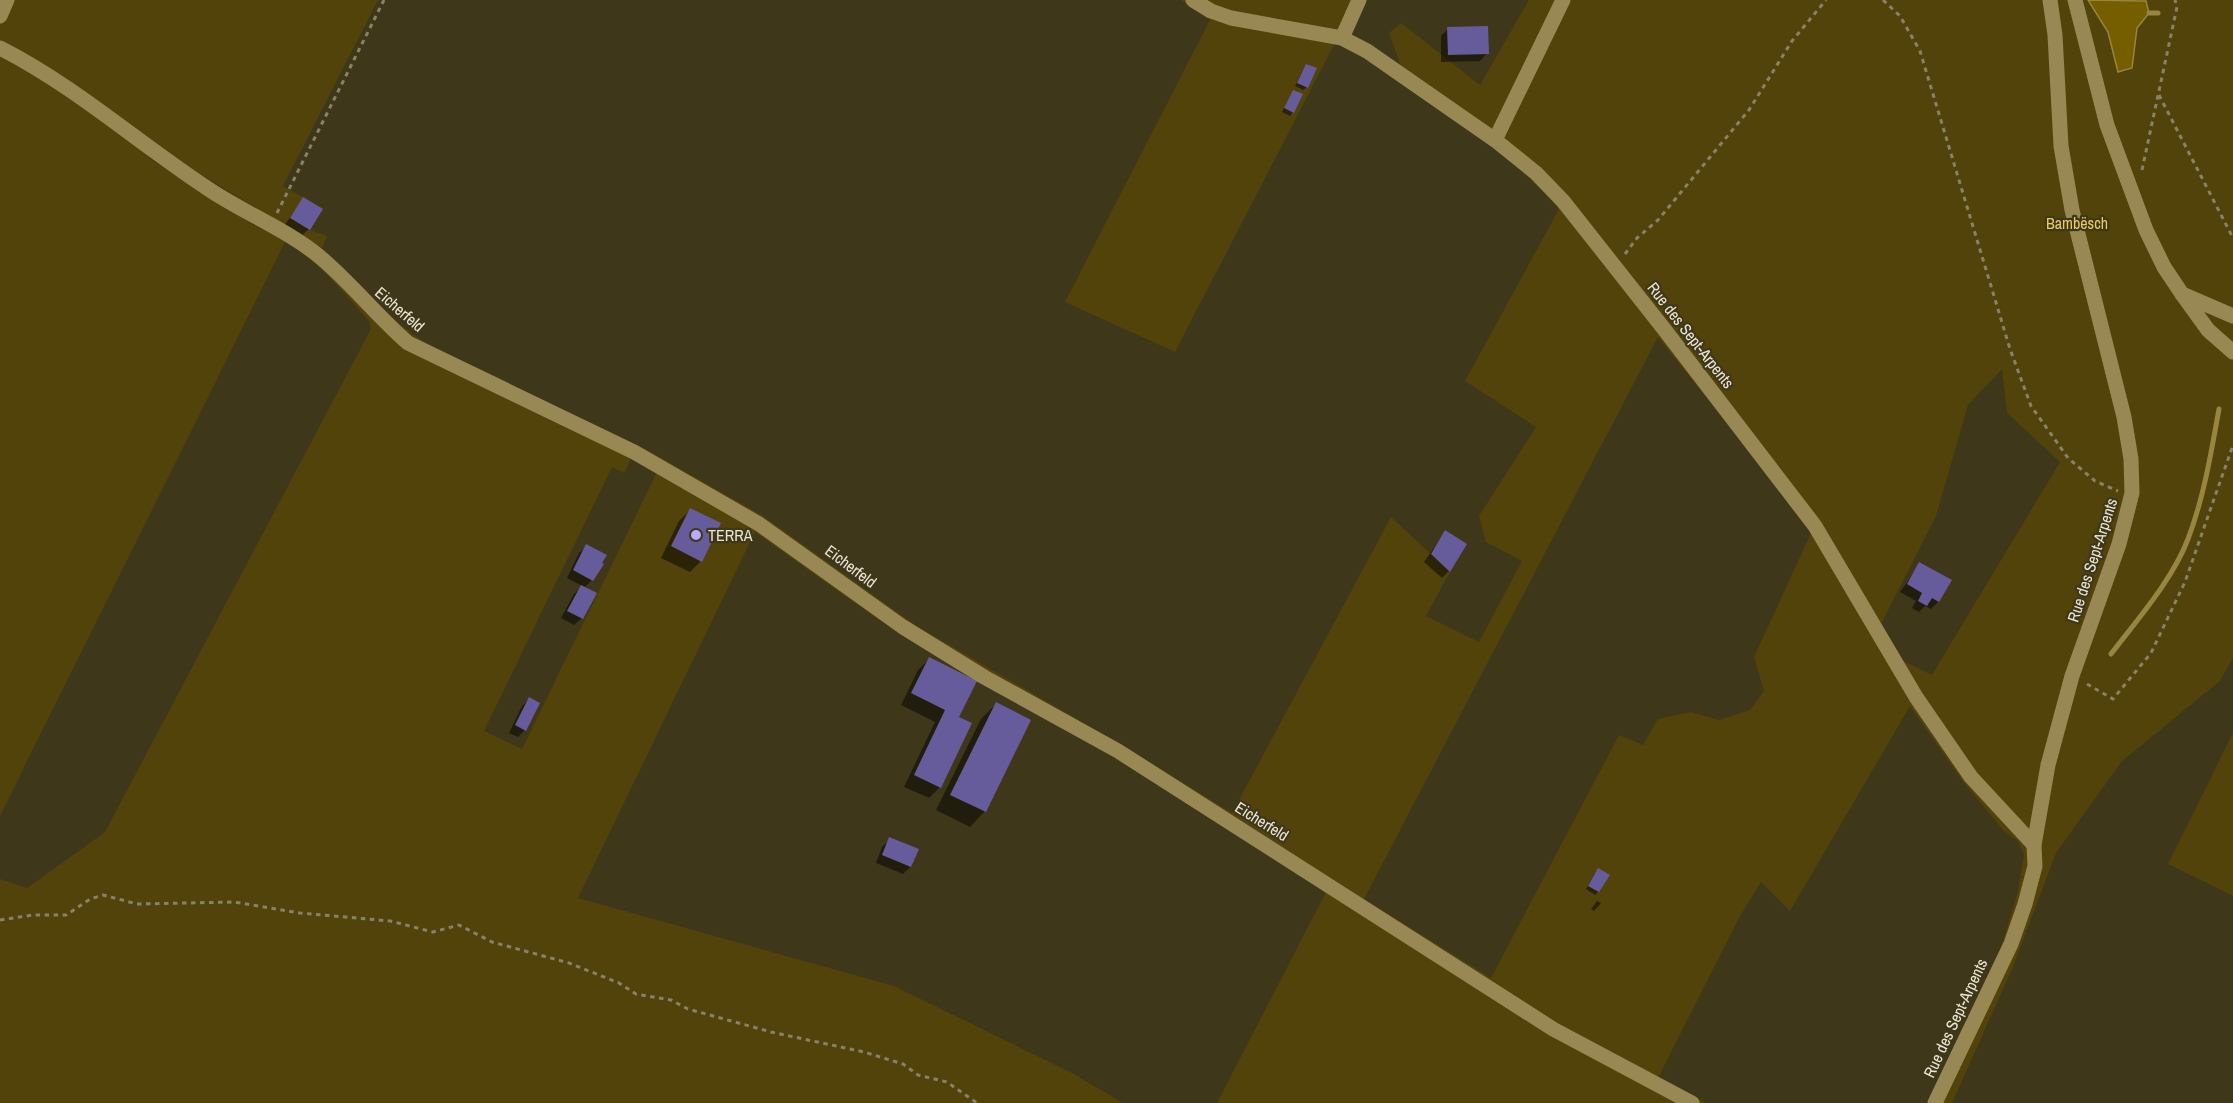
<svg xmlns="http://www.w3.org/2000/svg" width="2233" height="1103" viewBox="0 0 2233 1103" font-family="'Archivo Narrow',sans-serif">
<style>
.green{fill:#52430a;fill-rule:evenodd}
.water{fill:#745e00;stroke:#978640;stroke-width:1.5}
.shadow{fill:#0007}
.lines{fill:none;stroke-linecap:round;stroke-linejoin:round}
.stream{stroke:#978640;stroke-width:5}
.building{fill:#665c9c}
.path{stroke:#89826a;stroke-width:3;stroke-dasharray:4.5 4.5;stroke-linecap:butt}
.minor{stroke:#978854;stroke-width:15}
.poi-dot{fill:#b6acf8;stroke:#3f3719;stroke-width:2}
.labels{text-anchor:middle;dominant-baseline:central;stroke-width:4.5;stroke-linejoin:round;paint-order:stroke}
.park-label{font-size:16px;fill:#eacc61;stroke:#3f3719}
.street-label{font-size:16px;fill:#eae5d4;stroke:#3f3719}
.poi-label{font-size:16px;fill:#eae5d4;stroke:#3f3719;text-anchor:start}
</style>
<rect width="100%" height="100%" fill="#3f3719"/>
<g class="green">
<path d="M0 0H378L283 186 323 209 310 230 327 236 322 248C358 284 391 324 437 349L647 450 763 516 915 625 1130 750 1232 813 1391 517 1450 572 1426 616 1479 642 1522 561 1486 542 1479 516 1536 427 1465 381 1559 209C1520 164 1480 138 1432 104 1400 82 1370 59 1335 43L1175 352 1065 302 1210 20 1181 0H1359L1345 31 1402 69 1389 33 1401 23 1480 85 1529 0H2088L2108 32 2118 72H2125L2132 68 2137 28 2149 13 2144 0H2233V658L2220 681 2122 761 2056 853 2013 967 1952 1103H1927L2002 945 2018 891 2024 855 2018 841 2004 831 1964 783 1910 706 1790 911 1761 882 1740 916 1658 1078 1707 1103H1217L1326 892 1112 755 903 628 899 634 755 532 578 898 894 986 1072 1073 1123 1103H0V879L27 888 105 832 371 329 369 321C343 292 319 261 285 242L0 816ZM154 146 269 216 263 230 223 207 149 158ZM1658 337 1781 491 1811 533 1754 657 1764 691 1750 710 1719 720 1691 712 1658 719 1643 745 1619 735 1491 978 1364 899ZM2002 369 2007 413 2060 462 1932 675 1891 655 1877 632 1936 516 1968 405ZM634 452 660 466 522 749 484 731 612 467 624 473Z"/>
<polygon points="2233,733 2233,896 2168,864"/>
</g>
<polygon class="water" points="2088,0 2146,1 2149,13 2137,28 2132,68 2118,72 2108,32"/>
<g class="shadow">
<polygon points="1448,29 1487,53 1480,61 1441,62 1441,36"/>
<polygon points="1306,65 1307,87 1303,90 1295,86"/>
<polygon points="1293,91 1293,112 1290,116 1282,112"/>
<polygon points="303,199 309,229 301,236 284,226"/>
<polygon points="690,510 701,561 690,572 661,558 679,521"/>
<polygon points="1445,532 1449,571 1442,578 1424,562"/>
<polygon points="587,546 592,580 584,588 582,618 574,625 561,618 574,594 582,586 567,578 579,553"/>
<polygon points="1920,564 1950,581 1938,602 1931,609 1925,606 1919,612 1912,608 1916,601 1900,592"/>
<polygon points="929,659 957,718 940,787 929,798 904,787 935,722 901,705 918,670"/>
<polygon points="530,699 525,730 518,737 509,733 522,706"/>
<polygon points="996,704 1029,720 985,811 970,827 936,810 981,719"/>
<polygon points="890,839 910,867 903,874 876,863 882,847"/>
<polygon points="1595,873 1598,892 1595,895 1586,889"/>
<polygon points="1597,901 1601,903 1594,911 1591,909"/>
</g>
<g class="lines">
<g class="stream">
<polyline points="2149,13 2158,13"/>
<path d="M2111 654C2137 620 2173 579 2188 539 2204 497 2211 453 2219 409"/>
</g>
</g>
<g class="building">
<polygon points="1488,26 1489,54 1448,55 1447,27"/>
<polygon points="1306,64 1317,68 1308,88 1297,83"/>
<polygon points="1293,90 1303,94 1294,113 1284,108"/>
<polygon points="303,197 323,209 310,230 290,218"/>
<polygon points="690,508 721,523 702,562 671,546"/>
<polygon points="1445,530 1467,544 1450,572 1431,554"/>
<polygon points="586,544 607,555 602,563 604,564 593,581 573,570"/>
<polygon points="1919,562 1952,580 1939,602 1932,598 1927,606 1918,601 1922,593 1907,584"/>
<polygon points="581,585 597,593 583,619 567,611"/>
<polygon points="929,657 977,681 959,717 972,723 941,788 914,775 945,710 911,693"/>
<polygon points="529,697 540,703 526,731 515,725"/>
<polygon points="996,702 1031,720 986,812 950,795"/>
<polygon points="889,837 919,849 911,867 882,855"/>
<polygon points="1598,868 1610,875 1599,892 1588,886"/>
</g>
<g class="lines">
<g class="path">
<polyline points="1883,0 1900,16 1920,51 2010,349 2031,406 2068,458 2095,481 2118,491"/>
<polyline points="2159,95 2233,238"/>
<polyline points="2142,170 2177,7 2175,0"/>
<polyline points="277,213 384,0"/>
<polyline points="1625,254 1637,238 1658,220 1749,110 1792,41 1826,0"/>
<polyline points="2087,684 2113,699 2151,653 2185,582 2233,445"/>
<polyline points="0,920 33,915 66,915 90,899 103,895 137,904 234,902 300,913 390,921 433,932 459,925 492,942 569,963 619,983 636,994 671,1000 688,1009 771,1032 864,1052 903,1064 918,1075 947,1082 977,1103"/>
</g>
<g class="minor">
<polyline points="1193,0 1211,11 1231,18 1342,38 1367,51 1495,140 1536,173 1563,201 1664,329 1815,526 1916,697 1971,777 2034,845"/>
<polyline points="2075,0 2107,125 2146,230 2164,267 2182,294 2233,316"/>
<polyline points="0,16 7,0"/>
<polyline points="1342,38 1359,0"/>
<path d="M0 48C73 85 136 141 204 186 241 212 285 228 320 257 352 284 377 316 408 343L634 452 759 524 903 627 984 677 1118 751 1553 1029 1692 1103"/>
<polyline points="1495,140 1563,0"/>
<polyline points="2182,294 2208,330 2233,352"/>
<polyline points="1935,1103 2011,944 2025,904 2035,866 2034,845 2048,765 2072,676 2119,544 2132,493 2131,459 2124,417 2072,210 2061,146 2055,35 2050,0"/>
</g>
</g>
<circle class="poi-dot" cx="696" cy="535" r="6"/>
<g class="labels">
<g class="park-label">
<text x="2077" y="223">Bambësch</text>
</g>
<g class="street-label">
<text transform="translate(400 309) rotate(41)">Eicherfeld</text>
<text transform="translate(1691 335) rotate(52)">Rue des Sept-Arpents</text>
<text transform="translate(2092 560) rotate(-72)">Rue des Sept-Arpents</text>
<text transform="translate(851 566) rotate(37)">Eicherfeld</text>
<text transform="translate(1262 821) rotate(32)">Eicherfeld</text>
<text transform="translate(1955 1018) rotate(-65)">Rue des Sept-Arpents</text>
</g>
<g class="poi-label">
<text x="708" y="535">TERRA</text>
</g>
</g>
</svg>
